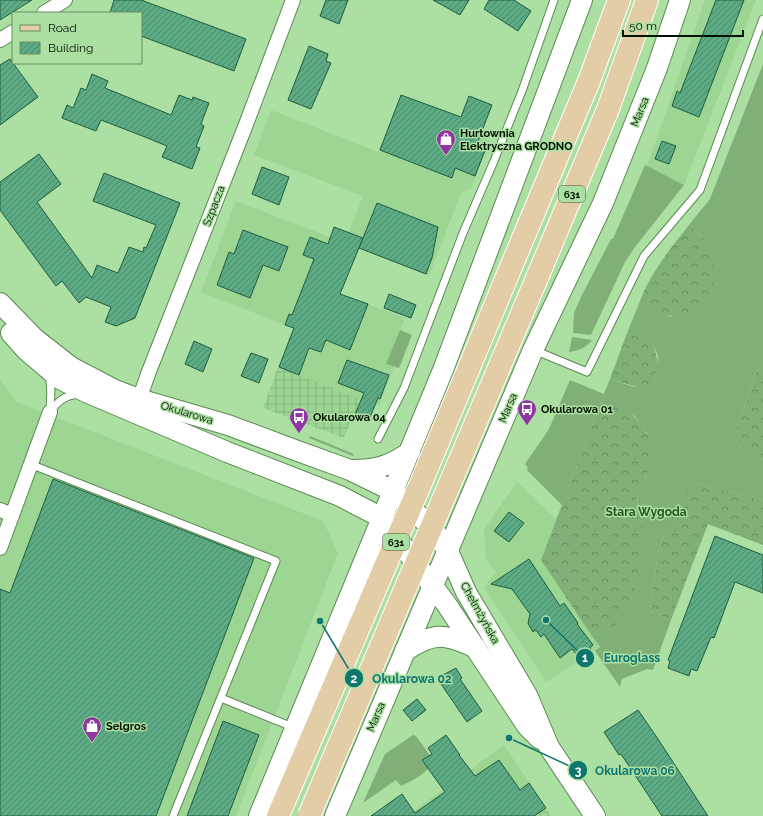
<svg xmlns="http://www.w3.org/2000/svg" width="763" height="816" viewBox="0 0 763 816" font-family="Raleway,sans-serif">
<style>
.built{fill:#9dd592}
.industrial{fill:url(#industrial-grid)}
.grass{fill:#81af78}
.forest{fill:url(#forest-crowns)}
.building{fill:url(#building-hatch);stroke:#205d41}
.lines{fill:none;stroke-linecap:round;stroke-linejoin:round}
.lane-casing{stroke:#5a8a51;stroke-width:9}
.street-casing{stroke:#5a8a51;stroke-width:16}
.secondary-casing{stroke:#5a8a51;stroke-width:22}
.primary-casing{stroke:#fff;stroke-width:24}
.lane{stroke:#fff;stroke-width:7}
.street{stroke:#fff;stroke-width:14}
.secondary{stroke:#fff;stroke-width:20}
.primary{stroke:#e3cda6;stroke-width:22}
.primary-bridge-casing{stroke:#fff;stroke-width:24;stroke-linecap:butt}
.primary-bridge{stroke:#e3cda6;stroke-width:22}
.labels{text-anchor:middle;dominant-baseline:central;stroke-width:3;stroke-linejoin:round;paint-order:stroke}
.shield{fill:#acdfa2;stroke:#355031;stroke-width:1}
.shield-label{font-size:10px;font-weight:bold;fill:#021201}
.street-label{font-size:11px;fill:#021201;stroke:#acdfa2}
.poi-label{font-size:11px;font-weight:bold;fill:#021201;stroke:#acdfa2;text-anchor:start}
.neighbourhood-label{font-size:12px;font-weight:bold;fill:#27551e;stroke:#acdfa2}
.leader{fill:none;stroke:#0f766e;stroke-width:1.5}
.callout-dot{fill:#0f766e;stroke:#acdfa2;stroke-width:1.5}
.mark-label{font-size:12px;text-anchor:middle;font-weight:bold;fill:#fff}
.callout-label{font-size:12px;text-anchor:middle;font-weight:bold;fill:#0f766e;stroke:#acdfa2;stroke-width:3;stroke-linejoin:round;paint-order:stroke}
</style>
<defs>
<pattern id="industrial-grid" width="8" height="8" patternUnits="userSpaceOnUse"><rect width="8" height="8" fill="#9dd592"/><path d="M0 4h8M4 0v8" fill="none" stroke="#86b67c"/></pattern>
<pattern id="forest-crowns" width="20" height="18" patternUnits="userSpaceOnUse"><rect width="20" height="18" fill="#81af78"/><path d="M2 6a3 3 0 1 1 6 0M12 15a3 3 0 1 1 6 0" fill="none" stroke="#678d60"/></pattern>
<pattern id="building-hatch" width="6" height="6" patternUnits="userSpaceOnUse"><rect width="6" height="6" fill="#5cab84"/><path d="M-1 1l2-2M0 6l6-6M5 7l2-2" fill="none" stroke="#4a8a6a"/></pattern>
</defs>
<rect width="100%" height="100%" fill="#acdfa2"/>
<g class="built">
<polygon points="705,0 756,0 684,185 647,166"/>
<polygon points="396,106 490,141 471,188 461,193 429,276 345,242 363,196 254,155 271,110 378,152"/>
<polygon points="236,201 335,239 320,286 405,318 387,363 394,367 379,406 278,367 293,328 201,292"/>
<polygon points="0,380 17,402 323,521 338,553 236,816 0,816"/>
<polygon points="517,482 556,519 541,560 600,647 546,682 484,587 496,572 486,558 484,529"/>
<polygon points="504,745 538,796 511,816 407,816"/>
</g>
<g class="industrial">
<polygon points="278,367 375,405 368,422 352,416 344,438 263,408"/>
<polygon points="538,796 551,816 511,816"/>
</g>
<g class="grass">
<polygon points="763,64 763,365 756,372 736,432 736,441 741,448 763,460 763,501 741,494 696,483 663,537 658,552 650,611 671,620 653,670 647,669 622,679 620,687 595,651 600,647 592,636 607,629 639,514 637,502 639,489 646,477 647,433 635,416 601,402 562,505 527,470 528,468 525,464 549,429 570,380 604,394 610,379 634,387 655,383 658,356 652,342 627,333 638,306 672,317 701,236 689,225 710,199"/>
<polygon points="645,165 684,185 635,247 625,262 591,335 573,333 574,313 581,297 611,239 613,239"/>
<polygon points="400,330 412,335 399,368 386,364"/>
<path d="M572 337 592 340C586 348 578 351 569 352Z"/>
<polygon points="310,436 354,454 353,456 309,438"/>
<path d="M413 735 416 736 434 761C426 774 414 780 401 786L396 780 363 803 385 754Z"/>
</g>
<g class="forest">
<path d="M689 225C697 232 704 238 708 249 718 271 716 310 686 316 670 319 653 311 638 306 649 275 669 250 689 225Z"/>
<path d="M627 333 652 342C659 359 659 371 653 388L647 390 610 379Z"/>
<polygon points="763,365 763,460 741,448 736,441 736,432 756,372"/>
<path d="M601 402C634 406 657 433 649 466 647 478 639 488 637 500 636 511 643 520 643 530 643 552 633 609 617 624 611 629 600 632 592 636L541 560Z"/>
<polygon points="696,483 741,494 763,501 763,545 708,524 671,620 650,611 658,552 663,537 682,495"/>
</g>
<g class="building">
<polygon points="0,0 32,0 0,20"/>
<polygon points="114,0 141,0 246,39 234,71 141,36 141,13 110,13"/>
<polygon points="326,0 348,0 339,24 320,16"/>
<polygon points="433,0 469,0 460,15"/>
<polygon points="489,0 514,0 531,11 518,31 484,9"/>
<polygon points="716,0 744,0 699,117 672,106 677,91 680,93"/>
<polygon points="309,46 328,54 326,61 331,63 311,109 288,100"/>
<polygon points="10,59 38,97 0,125 0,65"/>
<polygon points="92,74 108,81 105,88 171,115 179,95 192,100 193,97 209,103 201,124 204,126 196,147 200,148 192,169 162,157 167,146 145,137 101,120 96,131 62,118 67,105 73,108 81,88 86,90"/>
<polygon points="401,95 461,117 469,96 492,105 477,144 486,148 475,176 455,168 452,178 380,150"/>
<polygon points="662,141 676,146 669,164 655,159"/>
<polygon points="39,154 61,184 37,202 92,278 97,265 118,273 129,247 143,252 144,247 146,248 156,225 93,201 104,173 180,203 135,318 116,326 105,322 111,307 86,297 79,303 62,281 56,286 0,210 0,182"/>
<polygon points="262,167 289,177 279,205 252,194"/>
<polygon points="377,203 438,227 432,258 426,274 359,248"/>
<polygon points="334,227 363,238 340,294 368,304 350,350 326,340 321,352 309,348 299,375 279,367 294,328 285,325 289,314 292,315 314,259 303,255 310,237 328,244"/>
<polygon points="243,230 288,247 279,271 263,265 250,298 217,285 229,252 234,254"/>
<polygon points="389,294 416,305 411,318 384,308"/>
<polygon points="194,341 212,349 203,372 185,364"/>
<polygon points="251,353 268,359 259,383 241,376"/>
<polygon points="347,360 389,375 380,399 378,398 368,422 354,417 364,393 338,383"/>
<polygon points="53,479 254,558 156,816 0,816 0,589 10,593"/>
<polygon points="509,512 524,523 509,542 494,531"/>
<polygon points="715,536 763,555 763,593 735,582 714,638 711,637 697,671 691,669 689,676 668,668 670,661 668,660"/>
<polygon points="529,559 560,606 564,603 578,623 577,624 593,645 590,648 592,651 580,659 572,649 560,658 544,634 541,637 536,630 533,632 530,627 528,623 530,614 512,589 491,584"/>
<polygon points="456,668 462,678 460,679 482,711 467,722 439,681 444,677 443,675"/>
<polygon points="417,699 426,710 412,721 403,710"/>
<polygon points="638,710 658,739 708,816 662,816 621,754 619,755 604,732"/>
<polygon points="223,721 259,735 228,816 187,816"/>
<polygon points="446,735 460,755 459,755 475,776 499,760 520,790 529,783 546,808 534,816 371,816 402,794 415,813 445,792 422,760 432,754 428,748"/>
</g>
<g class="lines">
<defs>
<g id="lane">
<polyline points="534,350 587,372 644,256 700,190 763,19"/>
<path d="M48 374C53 385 50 400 50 412"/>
<path d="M50 412C59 400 64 396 79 394"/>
<polyline points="378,439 404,388 463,233 494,161 522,91 554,0"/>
<polyline points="30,464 276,561 173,816"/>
<polyline points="221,698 295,728"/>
</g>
<g id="street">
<polyline points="44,13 65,0"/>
<polyline points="0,40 13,32"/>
<polyline points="137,406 148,374 245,127 293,0"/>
<polyline points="0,510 12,515"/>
<polyline points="0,548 50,412"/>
</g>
<g id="secondary">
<polyline points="0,303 34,338 71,367 115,390 139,399 228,425 295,450 350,470 393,491 433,529 448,551 466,592 527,695 549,747 595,816"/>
<polyline points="11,333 26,350 60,379 86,392 227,452 340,496 382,518 447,605 527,726 540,739"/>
<path d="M352 470C376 470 390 466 410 452"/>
<path d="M405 651C433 632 445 633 476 648"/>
<polyline points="259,816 443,370 582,0"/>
<polyline points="335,816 533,350 603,203 657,68 680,0"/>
</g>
<g id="primary">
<polyline points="511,267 589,81 619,0"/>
<polyline points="537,278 608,109 647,0"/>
</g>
</defs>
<use href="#lane" class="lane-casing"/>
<use href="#street" class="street-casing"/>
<use href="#secondary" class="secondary-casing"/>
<use href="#primary" class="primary-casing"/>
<use href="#lane" class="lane"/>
<use href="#street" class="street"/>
<use href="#secondary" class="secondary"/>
<use href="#primary" class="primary"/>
<defs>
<g id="primary-bridge">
<polyline points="278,816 423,478 511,267"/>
<polyline points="309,816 537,278"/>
</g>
</defs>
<use href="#primary-bridge" class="primary-bridge-casing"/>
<use href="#primary-bridge" class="primary-bridge"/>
</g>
<defs>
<symbol id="shop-pin" viewBox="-11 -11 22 30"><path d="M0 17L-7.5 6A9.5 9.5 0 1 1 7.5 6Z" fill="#9036a2" stroke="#acdfa2"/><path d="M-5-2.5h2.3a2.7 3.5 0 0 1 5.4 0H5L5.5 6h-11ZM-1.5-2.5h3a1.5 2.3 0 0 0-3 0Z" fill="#fff"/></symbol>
<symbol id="bus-pin" viewBox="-11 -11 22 30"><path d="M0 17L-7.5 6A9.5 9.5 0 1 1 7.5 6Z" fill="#9036a2" stroke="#acdfa2"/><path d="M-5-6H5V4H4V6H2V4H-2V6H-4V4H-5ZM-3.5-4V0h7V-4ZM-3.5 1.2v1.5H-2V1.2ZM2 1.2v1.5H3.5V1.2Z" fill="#fff"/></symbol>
</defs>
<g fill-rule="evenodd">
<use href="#shop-pin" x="435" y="128" width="22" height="30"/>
<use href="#bus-pin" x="516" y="398" width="22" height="30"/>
<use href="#bus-pin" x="288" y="406" width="22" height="30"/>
<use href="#shop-pin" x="81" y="715" width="22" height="30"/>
</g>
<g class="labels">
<g class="shield">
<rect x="559" y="186" width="26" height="16" rx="3"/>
<rect x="383" y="534" width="26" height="16" rx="3"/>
</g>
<g class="shield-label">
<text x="572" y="194">631</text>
<text x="396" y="542">631</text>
</g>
<g class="street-label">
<text transform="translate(640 112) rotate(-68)">Marsa</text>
<text transform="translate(214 206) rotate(-69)">Szpacza</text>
<text transform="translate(508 408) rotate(-67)">Marsa</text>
<text transform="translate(187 413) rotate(17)">Okularowa</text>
<text transform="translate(480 613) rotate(61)">Chełmżyńska</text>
<text transform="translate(376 717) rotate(-67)">Marsa</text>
</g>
<g class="poi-label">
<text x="460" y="133">Hurtownia<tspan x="460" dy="13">Elektryczna GRODNO</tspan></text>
<text x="541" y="409">Okularowa 01</text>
<text x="313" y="417">Okularowa 04</text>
<text x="106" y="726">Selgros</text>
</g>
<g class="neighbourhood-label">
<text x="646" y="512">Stara Wygoda</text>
</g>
</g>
<path class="leader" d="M546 620L585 658M320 621L354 678M509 738L578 770"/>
<g class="callout-dot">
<circle cx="546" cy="620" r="4"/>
<circle cx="320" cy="621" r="4"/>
<circle cx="509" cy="738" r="4"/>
<circle cx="585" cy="658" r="10"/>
<circle cx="354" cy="678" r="10"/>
<circle cx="578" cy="770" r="10"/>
</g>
<g class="mark-label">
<text x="585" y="662">1</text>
<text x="354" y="683">2</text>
<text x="578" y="775">3</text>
</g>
<g class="callout-label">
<text x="632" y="662">Euroglass</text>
<text x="412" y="683">Okularowa 02</text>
<text x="635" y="775">Okularowa 06</text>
</g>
<rect x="12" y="12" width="130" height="52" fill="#acdfa2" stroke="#688d62"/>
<rect x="20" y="25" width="20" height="6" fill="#e3cda6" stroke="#688d62"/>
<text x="48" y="32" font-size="12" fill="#021201">Road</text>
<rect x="20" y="42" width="20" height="12" fill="url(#building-hatch)" stroke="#688d62"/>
<text x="48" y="52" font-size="12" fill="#021201">Building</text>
<path d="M623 30v6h120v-6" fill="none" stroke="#021201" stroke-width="2"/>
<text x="629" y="30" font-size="12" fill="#021201" stroke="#acdfa2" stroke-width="3" paint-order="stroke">50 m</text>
</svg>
